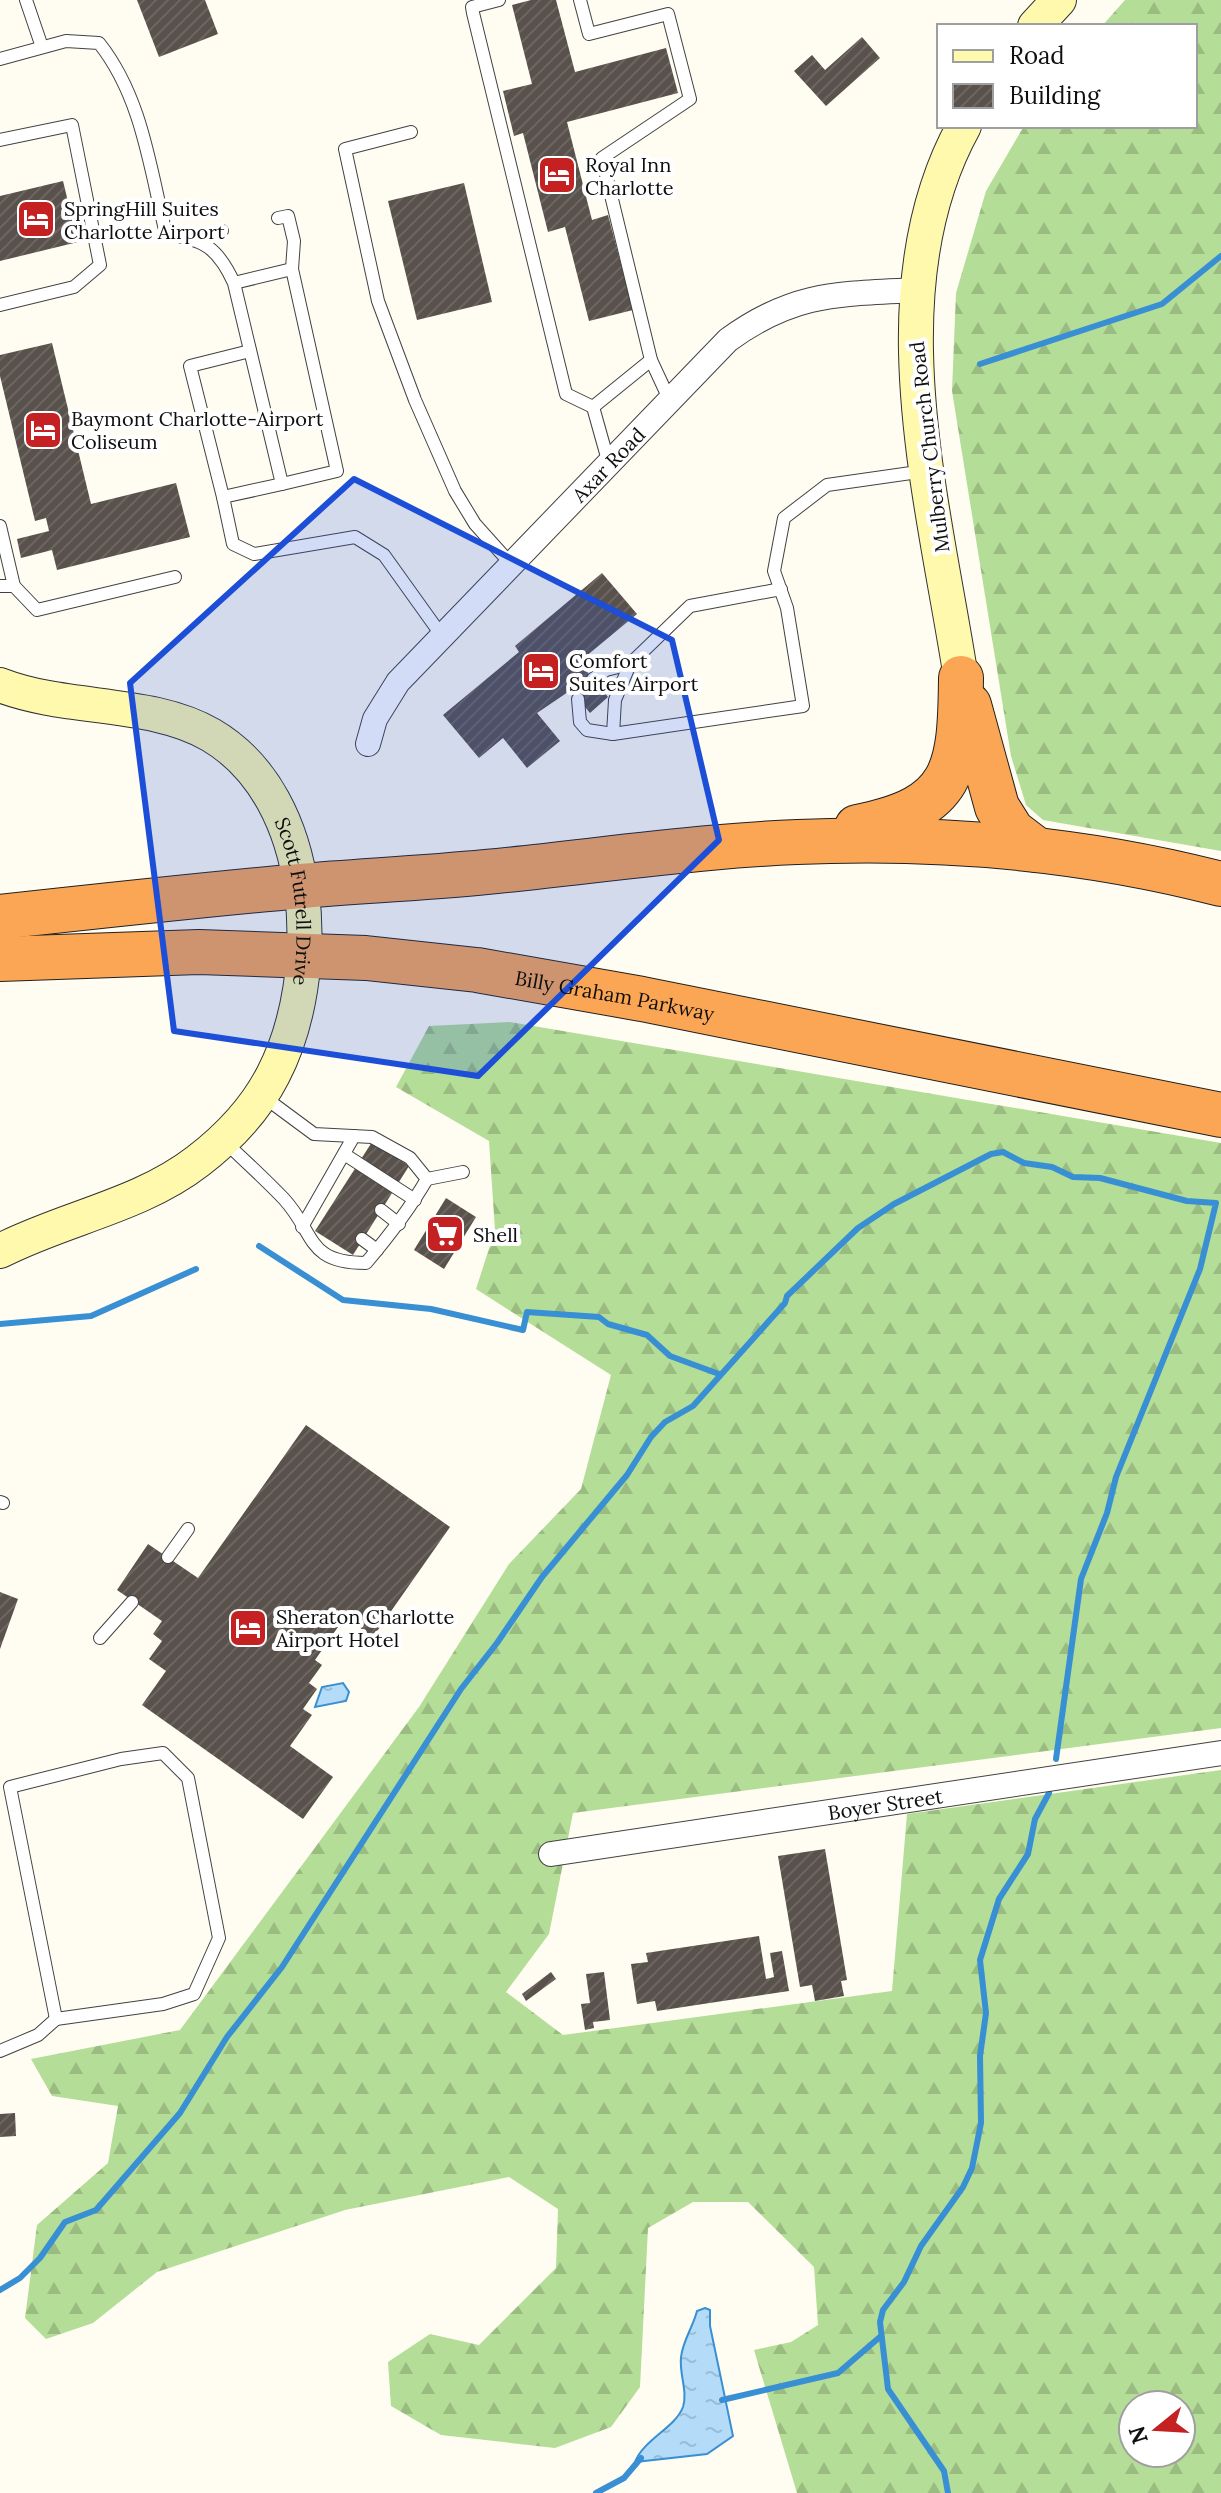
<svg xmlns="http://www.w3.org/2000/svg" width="1221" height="2493" viewBox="0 0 1221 2493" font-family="Lora,serif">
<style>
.forest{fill:url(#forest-firs);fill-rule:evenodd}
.water{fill:url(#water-ripples);stroke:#388fd3;stroke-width:2}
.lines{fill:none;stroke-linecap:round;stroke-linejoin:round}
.stream{stroke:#388fd3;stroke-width:6}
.building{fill:url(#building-hatch)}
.lane-casing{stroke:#424242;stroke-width:14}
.street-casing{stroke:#424242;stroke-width:26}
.secondary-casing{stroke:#313131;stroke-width:36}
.highway-casing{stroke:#202020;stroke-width:46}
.lane{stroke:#fff;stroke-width:12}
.street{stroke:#fff;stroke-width:24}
.secondary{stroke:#fff9ad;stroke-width:34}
.highway{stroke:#faa655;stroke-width:44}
.marked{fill:#1d4ed8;fill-opacity:0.2;stroke:#1d4ed8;stroke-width:6;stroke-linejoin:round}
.labels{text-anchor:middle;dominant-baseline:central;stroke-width:8;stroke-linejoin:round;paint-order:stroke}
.poi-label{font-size:20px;fill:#0f0f0f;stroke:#fff;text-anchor:start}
.street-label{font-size:20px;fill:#0f0f0f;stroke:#fff}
</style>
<defs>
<pattern id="forest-firs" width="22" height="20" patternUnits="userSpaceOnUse" patternTransform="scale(2)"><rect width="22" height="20" fill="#b4dd97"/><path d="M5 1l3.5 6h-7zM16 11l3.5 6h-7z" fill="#9abc81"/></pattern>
<pattern id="water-ripples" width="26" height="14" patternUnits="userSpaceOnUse" patternTransform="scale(2)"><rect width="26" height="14" fill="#b4dcf9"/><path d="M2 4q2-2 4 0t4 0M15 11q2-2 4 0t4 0" fill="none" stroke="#9abcd4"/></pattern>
<pattern id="building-hatch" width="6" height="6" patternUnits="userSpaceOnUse" patternTransform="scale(2)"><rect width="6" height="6" fill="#59514b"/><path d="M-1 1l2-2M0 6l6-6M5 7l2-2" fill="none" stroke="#6c6561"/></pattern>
</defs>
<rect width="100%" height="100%" fill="#fffdf2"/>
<g class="forest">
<polygon points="1125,0 1221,0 1221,851 1043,820 1026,805 1011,756 952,391 956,293 986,191 1024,126 1195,126 1195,26 1102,26"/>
<path d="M510 1022 1221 1143V1728L573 1813 549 1934 506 1992 563 2035 892 1991 907 1814 1221 1770V2493H797L754 2350 791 2342 818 2325 814 2267 748 2202H693L648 2228 640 2387 611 2427 555 2448 441 2435 391 2406 388 2362 430 2334 479 2345 556 2268 558 2209 509 2177 345 2210 157 2272 93 2323 46 2339 25 2318 37 2225 108 2163 118 2106 52 2096 31 2059 180 2030 419 1707 509 1564 581 1489 611 1375 476 1289 495 1230 489 1141 396 1087 429 1026ZM1133 2405H1181V2453H1133Z"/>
</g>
<g class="water">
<polygon points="343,1683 349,1692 346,1701 315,1707 322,1687"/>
<path d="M705 2308 710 2310V2326L733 2436 707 2454 635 2462C644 2439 675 2428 683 2407 688 2391 679 2374 681 2357 683 2340 693 2327 697 2311Z"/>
</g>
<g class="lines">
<g class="stream">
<polyline points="980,364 1162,304 1221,256"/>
<polyline points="259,1246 343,1300 431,1309 523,1330 527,1312 599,1317 608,1324 647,1335 670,1356 719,1374"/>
<polyline points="0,1324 91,1316 196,1269"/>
<polyline points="0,2290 20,2278 40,2258 65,2222 96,2210 180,2113 227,2037 282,1967 461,1689 497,1643 542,1577 627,1475 651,1437 665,1422 693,1406 785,1303 787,1296 858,1228 894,1204 991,1154 1003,1152 1024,1163 1052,1167 1073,1177 1100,1178 1187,1201 1216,1203 1200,1269 1116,1477 1107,1513 1081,1579 1056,1759"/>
<polyline points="722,2400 838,2373 881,2336"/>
<polyline points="596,2493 624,2478 641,2458"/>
<polyline points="948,2493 944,2471 888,2389 880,2322 883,2310 904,2282 921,2246 963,2187 972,2168 981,2123 980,2056 986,2013 980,1960 999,1899 1028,1854 1035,1819 1049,1793"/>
</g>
</g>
<g class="building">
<polygon points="137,0 205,0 218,34 159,57"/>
<polygon points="531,0 556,0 575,72 666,48 678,93 567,122 592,220 608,215 633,310 589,321 565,227 548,232 523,133 514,136 503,91 532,84 512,5"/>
<polygon points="862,37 880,58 826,106 794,71 812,55 825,70"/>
<polygon points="63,181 78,242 0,261 0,196"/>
<polygon points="464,183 492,302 417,320 388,201"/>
<polygon points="52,343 91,504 176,483 190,537 57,570 52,550 21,558 17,539 49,531 46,518 35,521 0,376 0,355"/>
<polygon points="602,573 637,614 579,662 608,697 590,713 571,690 537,713 560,741 527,768 503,738 479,758 443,715 519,652 515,646"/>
<polygon points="372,1142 409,1166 353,1255 315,1231"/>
<polygon points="446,1198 476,1217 444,1269 414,1250"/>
<polygon points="306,1425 450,1527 373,1637 345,1617 315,1660 322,1665 309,1683 317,1689 303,1709 312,1715 290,1746 333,1777 303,1819 142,1705 166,1671 149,1659 162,1641 153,1634 162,1621 117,1590 148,1544 198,1578"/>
<polygon points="0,1592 18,1599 0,1649"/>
<polygon points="825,1849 847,1980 841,1981 844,1996 815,2001 812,1985 800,1987 778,1856"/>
<polygon points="759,1936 766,1979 774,1977 770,1953 782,1951 789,1991 657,2011 655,2001 637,2004 631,1964 648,1962 646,1953"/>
<polygon points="551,1972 556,1979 526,2001 522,1994"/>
<polygon points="604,1972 610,2020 593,2022 594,2028 585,2030 581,2004 590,2003 586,1974"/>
<polygon points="15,2113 16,2136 0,2137 0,2114"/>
</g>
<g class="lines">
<defs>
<g id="lane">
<polyline points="26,0 42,47"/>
<polyline points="499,0 472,7 473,13 566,394 593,407 609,464"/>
<polyline points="580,0 589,34 668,14 690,99 602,158 651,360 670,401"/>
<path d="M0 59 66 41 99 43C142 97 150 168 166 234 204 239 218 248 234 283L282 484 337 471 292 269 234 283"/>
<polyline points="411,132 345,149 378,301 415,400 455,491 475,524 511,564"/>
<polyline points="0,140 72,125 100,265 74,287 0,305"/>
<polyline points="278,218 288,216 294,241 292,269"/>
<polyline points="195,237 222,231"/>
<polyline points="593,407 651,360"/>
<polyline points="282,484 223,497 233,544 254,554 355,537 384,555 442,636"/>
<polyline points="223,497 190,366 250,351"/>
<polyline points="0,526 14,586 0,586"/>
<polyline points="14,586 37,610 175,577"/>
<polyline points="781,589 690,606 630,664 615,700 613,734 803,706 787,608 774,571 784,518 827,485 925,471"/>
<polyline points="593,679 606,670 630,664"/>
<polyline points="578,699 580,722 587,730 613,734"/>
<path d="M225 1142C245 1161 265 1179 284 1199 316 1234 306 1263 366 1263 389 1236 409 1210 427 1179L410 1158 372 1137 314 1134 264 1097"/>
<polyline points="344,1154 415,1200"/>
<polyline points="427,1179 463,1172"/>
<polyline points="381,1210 399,1224"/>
<polyline points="302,1227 354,1136"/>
<polyline points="362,1239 377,1250"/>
<polyline points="0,1502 3,1503"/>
<polyline points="168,1557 188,1529"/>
<polyline points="100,1638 132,1602"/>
<polygon points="163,1753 188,1778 219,1938 194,1994 163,2004 56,2019 10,1787 121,1759"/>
<polyline points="0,2051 38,2035 56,2019"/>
</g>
<g id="street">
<path id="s1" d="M368 744 375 719 398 682 728 340C794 292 838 294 916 290"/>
<path id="s2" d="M551 1854 1221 1753"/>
</g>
<g id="secondary">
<polyline points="1035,26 1059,0"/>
<path d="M961 678C934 503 873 290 964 126"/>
<path id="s3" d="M0 685C67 711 151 700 211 735 318 798 325 975 273 1075 255 1110 228 1138 198 1161 140 1206 64 1218 0 1251"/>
</g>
<g id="highway">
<polyline points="969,705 997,807 1012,831 1037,850"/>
<path d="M857 827C956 808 960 770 961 678"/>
<path d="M0 917C100 906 201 895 301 886 362 881 424 878 486 872 600 861 714 843 830 841 961 838 1094 851 1221 884"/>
<path id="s4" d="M0 959 199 952 366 958 477 970 642 999 1221 1115"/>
</g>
</defs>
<use href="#lane" class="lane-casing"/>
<use href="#street" class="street-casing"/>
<use href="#secondary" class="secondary-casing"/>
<use href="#highway" class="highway-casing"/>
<use href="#lane" class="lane"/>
<use href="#street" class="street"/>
<use href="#secondary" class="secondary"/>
<use href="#highway" class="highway"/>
</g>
<path class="marked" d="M354 479 672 640 719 840 478 1076 174 1031 130 683Z"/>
<defs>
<symbol id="hotel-square" viewBox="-11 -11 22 22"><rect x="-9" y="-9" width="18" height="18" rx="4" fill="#c62122" stroke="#fff"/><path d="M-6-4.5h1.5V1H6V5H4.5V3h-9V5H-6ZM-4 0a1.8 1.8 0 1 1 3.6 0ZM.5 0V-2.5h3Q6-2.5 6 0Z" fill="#fff"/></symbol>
<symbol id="supermarket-square" viewBox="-11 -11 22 22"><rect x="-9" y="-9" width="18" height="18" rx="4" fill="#c62122" stroke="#fff"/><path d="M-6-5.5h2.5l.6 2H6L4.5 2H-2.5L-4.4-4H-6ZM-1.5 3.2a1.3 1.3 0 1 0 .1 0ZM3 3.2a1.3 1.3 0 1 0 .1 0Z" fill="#fff"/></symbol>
</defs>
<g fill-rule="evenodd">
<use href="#hotel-square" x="535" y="153" width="44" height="44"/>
<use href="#hotel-square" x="14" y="197" width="44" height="44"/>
<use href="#hotel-square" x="21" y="408" width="44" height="44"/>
<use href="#hotel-square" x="519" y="649" width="44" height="44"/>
<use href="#supermarket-square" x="423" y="1212" width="44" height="44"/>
<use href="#hotel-square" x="226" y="1606" width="44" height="44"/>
</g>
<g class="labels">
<g class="poi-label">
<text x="585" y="164">Royal Inn<tspan x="585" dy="23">Charlotte</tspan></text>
<text x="64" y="208">SpringHill Suites<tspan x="64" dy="23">Charlotte Airport</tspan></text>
<text x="71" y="418">Baymont Charlotte-Airport<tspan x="71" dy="23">Coliseum</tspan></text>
<text x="569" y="660">Comfort<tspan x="569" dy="23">Suites Airport</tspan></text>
<text x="473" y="1234">Shell</text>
<text x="276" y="1616">Sheraton Charlotte<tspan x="276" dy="23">Airport Hotel</tspan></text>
</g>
<g class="street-label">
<text transform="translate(929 447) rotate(-97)">Mulberry Church Road</text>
<text stroke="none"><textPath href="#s1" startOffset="372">Axar Road</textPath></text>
<text stroke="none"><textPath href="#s3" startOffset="414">Scott Futrell Drive</textPath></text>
<text stroke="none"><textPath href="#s4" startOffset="618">Billy Graham Parkway</textPath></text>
<text stroke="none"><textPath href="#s2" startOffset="338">Boyer Street</textPath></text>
</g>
</g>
<rect x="937" y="24" width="260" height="104" fill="#ffffff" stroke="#9f9f9f" stroke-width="2"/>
<rect x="953" y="50" width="40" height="12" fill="#fff9ad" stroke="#9f9f9f" stroke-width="2"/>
<text x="1009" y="64" font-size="24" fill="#0f0f0f">Road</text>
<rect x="953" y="84" width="40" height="24" fill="url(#building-hatch)" stroke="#9f9f9f" stroke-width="2"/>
<text x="1009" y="104" font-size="24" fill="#0f0f0f">Building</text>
<g transform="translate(1157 2429) rotate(252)"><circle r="38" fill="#ffffff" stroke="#9f9f9f" stroke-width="2"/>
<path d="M0-6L14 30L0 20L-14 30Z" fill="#c62122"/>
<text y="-12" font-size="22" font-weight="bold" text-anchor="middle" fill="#0f0f0f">N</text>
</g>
</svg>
